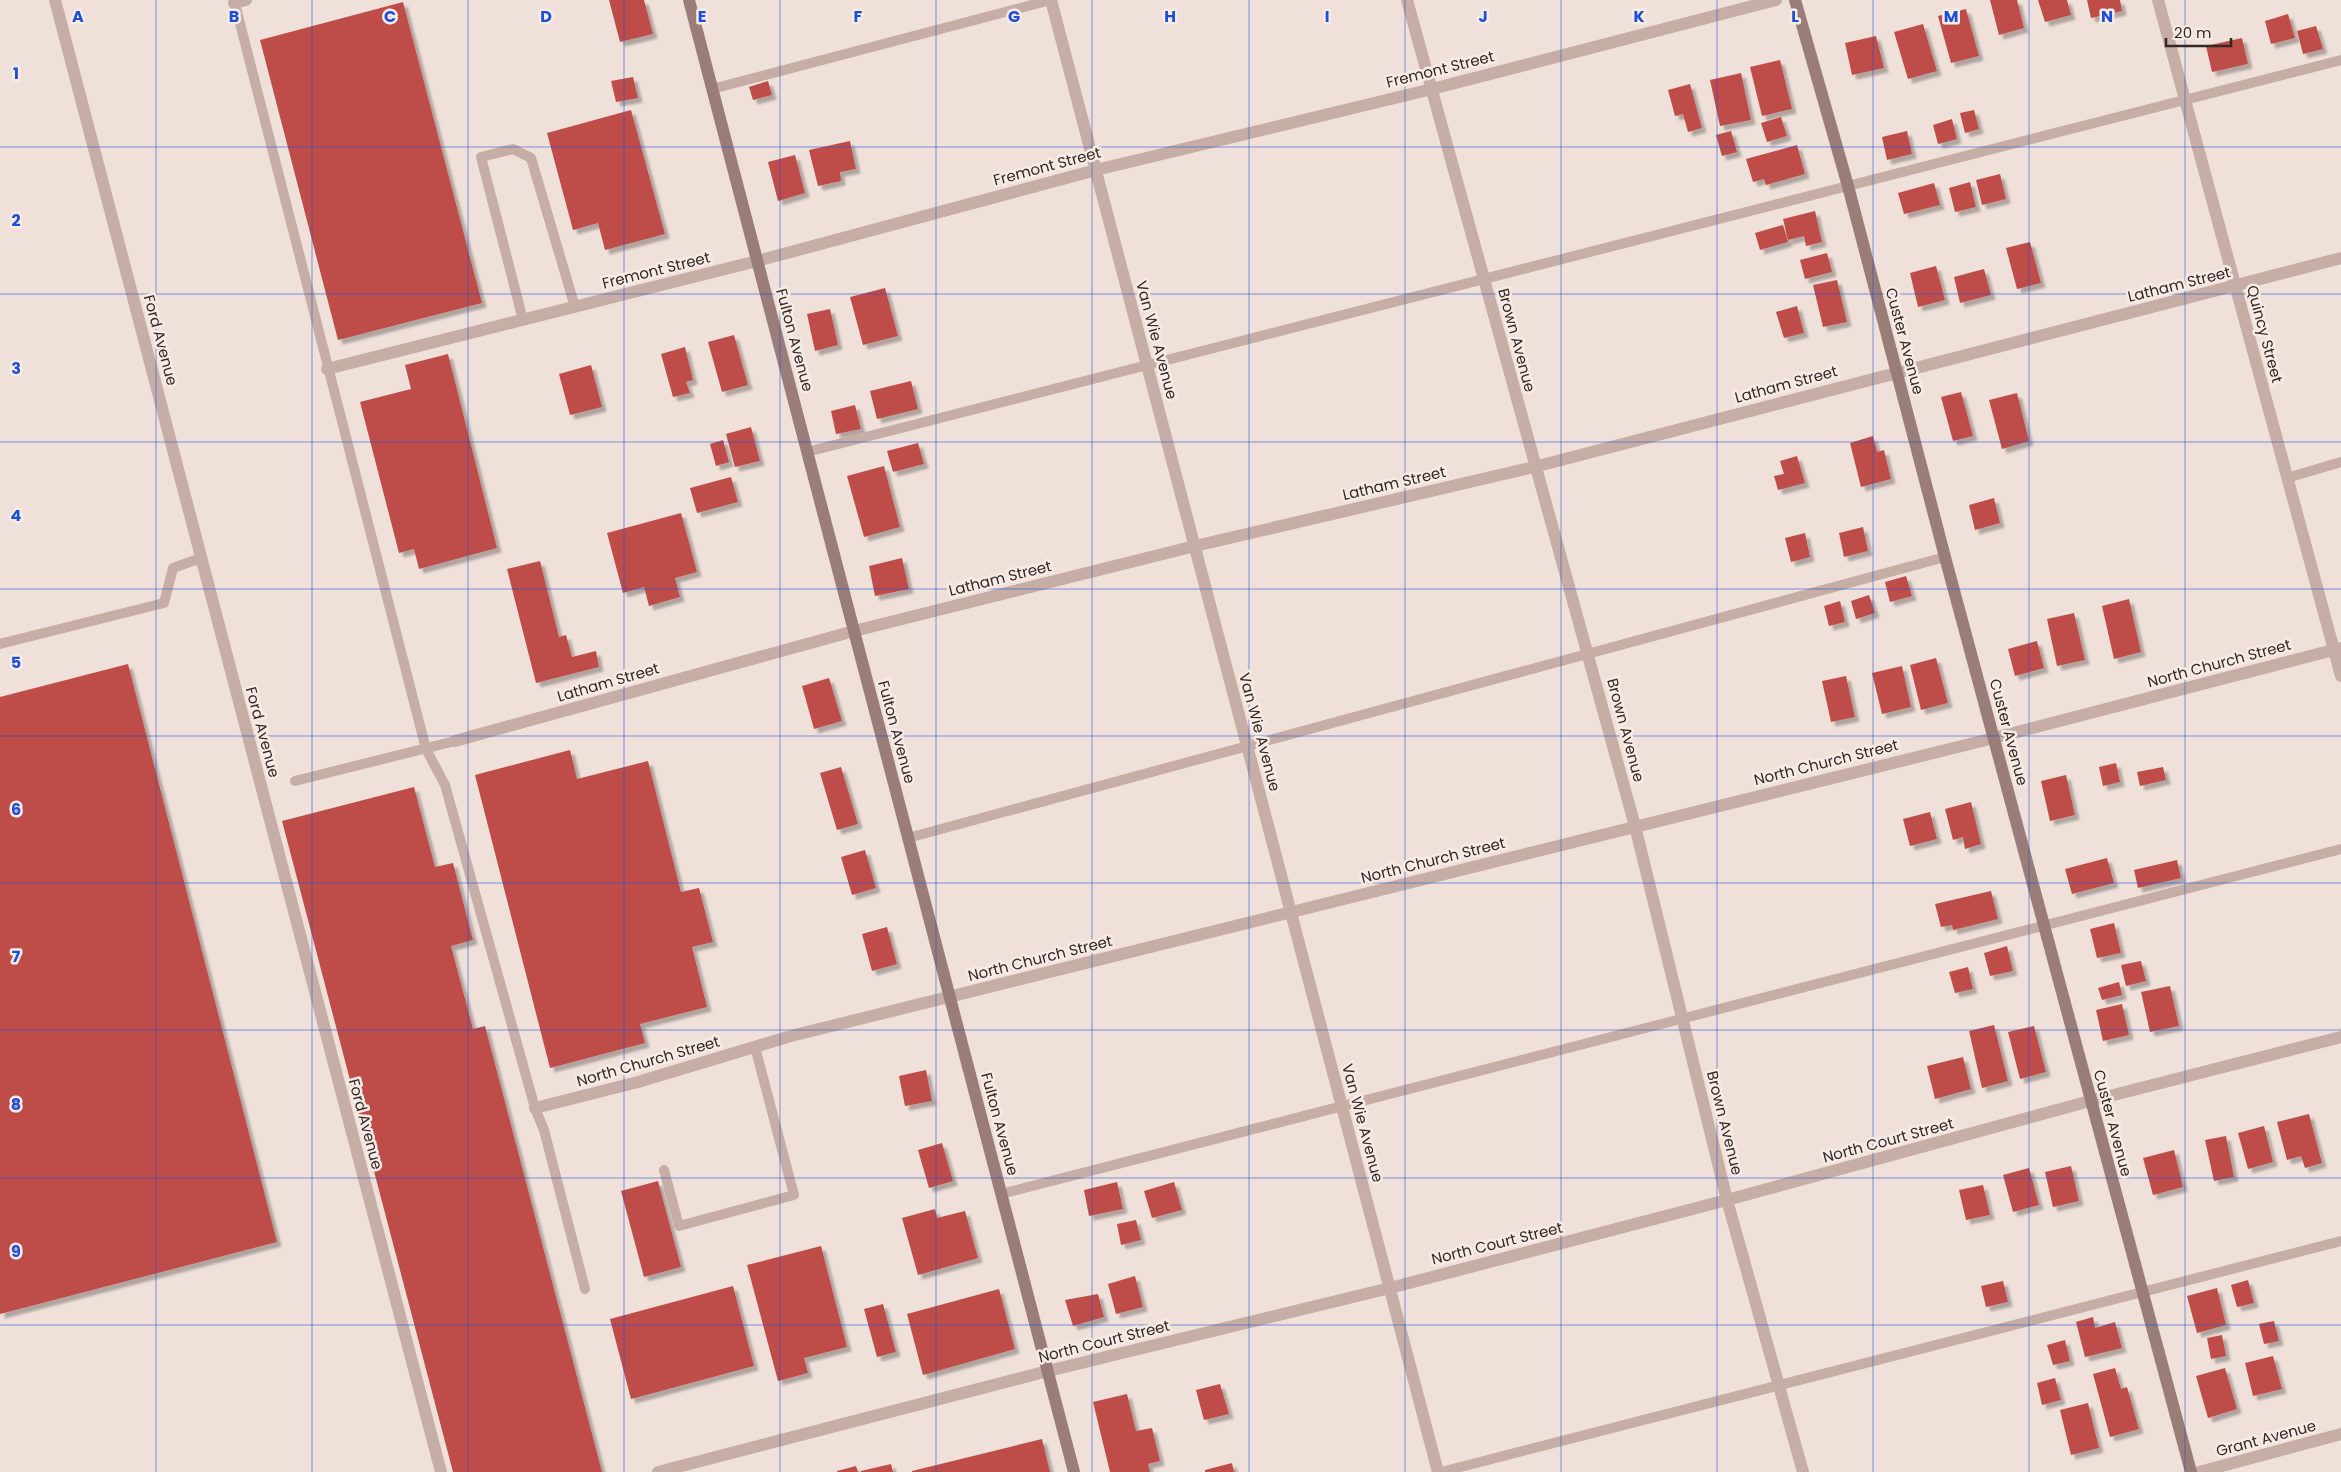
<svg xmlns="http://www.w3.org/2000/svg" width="2341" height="1472" viewBox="0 0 2341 1472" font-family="Poppins,sans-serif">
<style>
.building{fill:#be4d49;filter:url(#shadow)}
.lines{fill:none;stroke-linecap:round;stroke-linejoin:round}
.lane{stroke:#c6aea6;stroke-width:10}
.street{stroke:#c6aea6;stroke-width:12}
.secondary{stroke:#9a7d78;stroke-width:12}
.grid{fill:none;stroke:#1d4ed8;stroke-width:1;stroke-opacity:0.55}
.labels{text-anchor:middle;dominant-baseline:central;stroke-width:5;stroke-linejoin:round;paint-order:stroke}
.street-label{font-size:15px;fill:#332826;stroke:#f7ebe5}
.grid-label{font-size:16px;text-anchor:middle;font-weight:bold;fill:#1d4ed8;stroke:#f7ebe5;stroke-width:5;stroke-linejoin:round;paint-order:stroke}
</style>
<defs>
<filter id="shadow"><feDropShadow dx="4.5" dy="4.5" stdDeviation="1" flood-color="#0004"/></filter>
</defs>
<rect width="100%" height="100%" fill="#efe0d9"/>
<g class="building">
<polygon points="609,0 644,0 653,34 620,42"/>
<polygon points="1990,0 2017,0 2024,28 1999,35"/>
<polygon points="2038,0 2067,0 2071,15 2045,22"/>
<polygon points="2087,0 2120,0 2122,11 2091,18"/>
<polygon points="403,2 482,303 338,340 260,40"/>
<polygon points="1966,9 1979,56 1951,63 1938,16"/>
<polygon points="2288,14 2295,38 2271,44 2265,21"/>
<polygon points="1923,24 1937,71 1908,79 1894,32"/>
<polygon points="2316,26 2323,49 2303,54 2297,31"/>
<polygon points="1876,36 1884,68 1852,75 1845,43"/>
<polygon points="2242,38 2248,64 2212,72 2206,46"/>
<polygon points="1780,60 1792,109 1762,116 1750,67"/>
<polygon points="1741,73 1751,120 1720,126 1710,80"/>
<polygon points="633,77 638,98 616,102 611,81"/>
<polygon points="768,81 772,95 753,100 749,87"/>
<polygon points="1690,84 1702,128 1688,132 1683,114 1675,116 1668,90"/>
<polygon points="631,110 665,234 605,250 598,223 573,230 547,133"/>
<polygon points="1974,110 1979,129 1965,133 1960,113"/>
<polygon points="1781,117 1787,136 1767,142 1761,123"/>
<polygon points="1952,119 1957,139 1938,144 1933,125"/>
<polygon points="1731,131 1737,152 1722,156 1716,135"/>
<polygon points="1907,131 1912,154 1887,160 1882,137"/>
<polygon points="850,141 856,169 840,172 841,181 818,186 809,150"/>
<polygon points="1797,145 1805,174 1766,185 1764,179 1753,182 1746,159"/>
<polygon points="795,155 805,193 778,201 768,162"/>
<polygon points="2000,174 2006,199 1982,205 1976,180"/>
<polygon points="1970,182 1976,207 1955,212 1949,188"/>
<polygon points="1934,183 1940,205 1904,214 1898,193"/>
<polygon points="1815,211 1822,242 1806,246 1804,236 1788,240 1783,219"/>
<polygon points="1783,225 1788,242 1760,250 1755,233"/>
<polygon points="2030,242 2041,283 2017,289 2006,248"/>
<polygon points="1827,253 1832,272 1805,279 1800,260"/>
<polygon points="1936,266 1945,300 1918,307 1910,273"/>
<polygon points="1984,269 1991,295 1960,303 1954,277"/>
<polygon points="1837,280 1847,322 1823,327 1813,285"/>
<polygon points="885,288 898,336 863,345 850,297"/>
<polygon points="1797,306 1804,333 1784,338 1776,312"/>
<polygon points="830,309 838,345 815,351 807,314"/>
<polygon points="734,335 748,385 722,392 708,342"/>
<polygon points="685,347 693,380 686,382 690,393 673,397 661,354"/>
<polygon points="448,354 497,548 419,569 414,549 399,553 360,402 411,389 405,365"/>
<polygon points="591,365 602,407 570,415 559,374"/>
<polygon points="911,381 918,409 877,419 870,391"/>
<polygon points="1961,392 1973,436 1953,441 1941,397"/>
<polygon points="2017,393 2029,441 2002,449 1989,400"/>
<polygon points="855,405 861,429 836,434 831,411"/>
<polygon points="751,427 760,461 735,467 726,434"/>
<polygon points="1873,436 1877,452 1884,450 1891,479 1861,487 1850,443"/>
<polygon points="723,440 729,462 716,466 710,444"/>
<polygon points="918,443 924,464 893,472 887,451"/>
<polygon points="1797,456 1805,483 1778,490 1774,476 1784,474 1780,461"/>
<polygon points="884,466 900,527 864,537 847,476"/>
<polygon points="731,477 738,502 697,513 690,488"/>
<polygon points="1994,498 2000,523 1975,530 1969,505"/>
<polygon points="681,513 697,572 675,578 680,597 649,606 644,587 623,593 607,533"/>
<polygon points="1863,527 1868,551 1844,557 1839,533"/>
<polygon points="1805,533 1810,557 1791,562 1785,538"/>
<polygon points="902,558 909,589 875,596 869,566"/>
<polygon points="540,561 559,637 566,635 572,657 596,651 599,667 536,683 507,569"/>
<polygon points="1906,576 1912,596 1890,602 1885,582"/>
<polygon points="1869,595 1875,613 1856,619 1851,601"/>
<polygon points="2129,599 2141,652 2114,659 2102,606"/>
<polygon points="1840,601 1845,622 1829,626 1824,606"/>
<polygon points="2074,613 2085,660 2057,666 2047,619"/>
<polygon points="2037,641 2044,668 2015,676 2008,649"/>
<polygon points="1936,658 1948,703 1921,710 1910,665"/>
<polygon points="128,664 277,1242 0,1314 0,697"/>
<polygon points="1902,666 1911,707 1882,714 1872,673"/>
<polygon points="1846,676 1855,717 1831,722 1822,681"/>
<polygon points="829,678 842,721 814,729 802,686"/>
<polygon points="570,750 577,779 648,761 681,892 699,888 713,942 692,947 707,1007 640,1024 645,1043 550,1068 475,775"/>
<polygon points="2116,763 2120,782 2103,786 2099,767"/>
<polygon points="841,767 858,824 837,830 820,773"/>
<polygon points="2163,767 2166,780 2140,786 2137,772"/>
<polygon points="2066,775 2075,815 2050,821 2041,781"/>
<polygon points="414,787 435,867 453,863 473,940 451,946 473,1029 485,1026 602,1472 453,1472 282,821"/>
<polygon points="1971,802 1981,844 1965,849 1963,837 1953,840 1945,809"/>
<polygon points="1930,812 1937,839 1910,846 1903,819"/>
<polygon points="865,850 876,888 852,895 841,857"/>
<polygon points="2107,858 2114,883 2072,894 2065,869"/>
<polygon points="2177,860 2181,878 2138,888 2134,870"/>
<polygon points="1991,891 1998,919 1953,930 1952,925 1941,927 1935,904"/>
<polygon points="2114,923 2121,953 2097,958 2090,929"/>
<polygon points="887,927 897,964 872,971 862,934"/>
<polygon points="2007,946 2013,971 1990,976 1984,953"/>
<polygon points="2141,961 2146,981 2126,986 2121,965"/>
<polygon points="1968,967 1973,989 1955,993 1949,972"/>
<polygon points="2119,982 2122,995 2102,1000 2098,988"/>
<polygon points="2170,986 2179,1026 2150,1032 2141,992"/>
<polygon points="2122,1004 2129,1035 2103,1041 2096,1010"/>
<polygon points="1994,1025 2008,1081 1982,1088 1969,1031"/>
<polygon points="2034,1026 2046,1072 2020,1079 2008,1032"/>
<polygon points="1963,1057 1971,1089 1935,1099 1927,1066"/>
<polygon points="926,1070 932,1101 905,1106 899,1076"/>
<polygon points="2309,1114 2322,1163 2305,1168 2301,1156 2287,1160 2277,1122"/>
<polygon points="2264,1126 2273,1162 2248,1169 2238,1133"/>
<polygon points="2226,1136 2234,1177 2214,1181 2205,1140"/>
<polygon points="942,1143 953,1181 929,1188 918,1150"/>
<polygon points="2174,1150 2183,1187 2153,1195 2143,1158"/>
<polygon points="2071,1166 2079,1201 2053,1207 2045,1172"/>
<polygon points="2029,1168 2039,1205 2013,1212 2003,1175"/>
<polygon points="658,1181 681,1267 644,1277 621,1191"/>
<polygon points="1117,1182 1123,1209 1089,1216 1084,1190"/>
<polygon points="1174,1182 1182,1210 1152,1218 1144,1191"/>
<polygon points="1983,1185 1990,1215 1966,1220 1959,1190"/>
<polygon points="935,1209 937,1218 965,1211 978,1258 918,1275 902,1218"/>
<polygon points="1136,1220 1141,1240 1121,1245 1117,1224"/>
<polygon points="821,1246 847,1347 804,1358 808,1373 778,1381 747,1265"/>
<polygon points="1135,1276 1143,1307 1116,1314 1108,1284"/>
<polygon points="2248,1280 2254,1303 2237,1307 2231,1285"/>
<polygon points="2003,1281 2008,1302 1986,1307 1981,1286"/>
<polygon points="733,1286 754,1366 631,1399 610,1319"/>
<polygon points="2217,1288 2226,1325 2197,1333 2187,1296"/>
<polygon points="999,1289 1015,1349 923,1375 907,1314"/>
<polygon points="1098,1294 1104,1317 1073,1326 1065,1300"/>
<polygon points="883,1304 896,1352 877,1357 864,1309"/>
<polygon points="2093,1317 2095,1328 2115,1322 2122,1348 2085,1357 2076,1322"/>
<polygon points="2274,1321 2279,1341 2264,1344 2259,1324"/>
<polygon points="2222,1335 2226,1356 2211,1359 2207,1338"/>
<polygon points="2065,1340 2070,1361 2053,1365 2047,1345"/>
<polygon points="2273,1356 2282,1389 2253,1396 2245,1363"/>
<polygon points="2115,1368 2121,1389 2127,1387 2139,1429 2110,1437 2093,1374"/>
<polygon points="2225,1368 2237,1409 2208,1418 2196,1376"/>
<polygon points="2055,1378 2061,1400 2042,1405 2037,1383"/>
<polygon points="1220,1384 1229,1414 1204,1420 1196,1390"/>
<polygon points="1127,1394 1136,1431 1152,1428 1160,1461 1148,1464 1150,1472 1110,1472 1093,1402"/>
<polygon points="2088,1403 2099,1448 2071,1455 2060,1410"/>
<polygon points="1042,1439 1050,1472 912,1472 912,1471"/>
<polygon points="1232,1463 1234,1472 1205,1472 1205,1470"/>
<polygon points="891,1464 893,1472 861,1472 861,1471"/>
<polygon points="856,1466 858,1472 837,1472 837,1471"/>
</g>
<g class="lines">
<g class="lane">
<polyline points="234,0 426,749 445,785 535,1108 544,1130 585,1289"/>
<polyline points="712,89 1051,0"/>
<polyline points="523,320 481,157 513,149 531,158 575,307"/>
<polyline points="807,452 2341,60"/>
<polyline points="2287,478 2341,462"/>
<polyline points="0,644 164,603 173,568 201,558"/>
<polyline points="295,781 455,741"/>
<polyline points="908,838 1945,557"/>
<polyline points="664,1170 679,1226 794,1195 755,1047"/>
<path d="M1001 1194C1447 1076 1895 967 2341 849"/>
<polyline points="1441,1472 2341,1241"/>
</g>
<g class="street">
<polyline points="55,0 441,1472"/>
<polyline points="1051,0 1438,1472"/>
<polyline points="1407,0 1635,826 1727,1200 1803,1472"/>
<polyline points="2158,0 2341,676"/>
<polyline points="234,3 246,0"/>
<polyline points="327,369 757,261 1096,170 1432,89 1776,0"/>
<polyline points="455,741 854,631 1195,546 1534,467 2341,258"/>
<polyline points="535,1108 638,1082 791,1036 1994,738 2341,648"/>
<polyline points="658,1472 1048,1371 1390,1288 1727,1200 2090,1101 2341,1037"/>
<polyline points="2199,1472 2341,1434"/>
</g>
<g class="secondary">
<polyline points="689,0 1074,1472"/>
<polyline points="1795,0 1848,186 1945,557 2191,1472"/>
</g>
</g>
<path class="grid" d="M156 0V1472M312 0V1472M468 0V1472M624 0V1472M780 0V1472M936 0V1472M1092 0V1472M1249 0V1472M1405 0V1472M1561 0V1472M1717 0V1472M1873 0V1472M2029 0V1472M2185 0V1472M0 147H2341M0 294H2341M0 442H2341M0 589H2341M0 736H2341M0 883H2341M0 1030H2341M0 1178H2341M0 1325H2341"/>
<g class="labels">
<g class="street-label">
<text transform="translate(1440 69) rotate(-14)">Fremont Street</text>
<text transform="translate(1047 166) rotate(-15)">Fremont Street</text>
<text transform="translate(656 270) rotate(-14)">Fremont Street</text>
<text transform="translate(2179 284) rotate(-14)">Latham Street</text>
<text transform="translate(2265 334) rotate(75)">Quincy Street</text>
<text transform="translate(161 340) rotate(75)">Ford Avenue</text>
<text transform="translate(795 340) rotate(75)">Fulton Avenue</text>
<text transform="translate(1157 340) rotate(75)">Van Wie Avenue</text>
<text transform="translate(1517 340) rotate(75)">Brown Avenue</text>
<text transform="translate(1905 341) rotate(75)">Custer Avenue</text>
<text transform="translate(1786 384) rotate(-15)">Latham Street</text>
<text transform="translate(1394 483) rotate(-13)">Latham Street</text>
<text transform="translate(1000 578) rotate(-14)">Latham Street</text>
<text transform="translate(2219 663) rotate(-15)">North Church Street</text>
<text transform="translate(608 682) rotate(-16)">Latham Street</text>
<text transform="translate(1626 730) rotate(75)">Brown Avenue</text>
<text transform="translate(263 732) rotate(75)">Ford Avenue</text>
<text transform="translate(897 732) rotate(75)">Fulton Avenue</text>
<text transform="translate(1260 732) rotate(75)">Van Wie Avenue</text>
<text transform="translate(2009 732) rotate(75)">Custer Avenue</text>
<text transform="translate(1826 762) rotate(-14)">North Church Street</text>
<text transform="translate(1433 860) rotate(-14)">North Church Street</text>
<text transform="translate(1040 958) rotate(-14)">North Church Street</text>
<text transform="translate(648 1061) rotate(-16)">North Church Street</text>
<text transform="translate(1363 1123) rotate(75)">Van Wie Avenue</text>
<text transform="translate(1725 1123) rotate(76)">Brown Avenue</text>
<text transform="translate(2113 1123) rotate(75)">Custer Avenue</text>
<text transform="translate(366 1124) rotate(75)">Ford Avenue</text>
<text transform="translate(1000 1124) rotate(75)">Fulton Avenue</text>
<text transform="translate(1888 1140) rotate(-15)">North Court Street</text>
<text transform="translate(1497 1243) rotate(-14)">North Court Street</text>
<text transform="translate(1104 1341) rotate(-14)">North Court Street</text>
<text transform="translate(2266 1438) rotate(-15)">Grant Avenue</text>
</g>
</g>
<g class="grid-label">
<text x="78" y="22">A</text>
<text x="234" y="22">B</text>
<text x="390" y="22">C</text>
<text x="546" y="22">D</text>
<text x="702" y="22">E</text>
<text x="858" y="22">F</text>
<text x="1014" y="22">G</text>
<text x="1170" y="22">H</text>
<text x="1327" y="22">I</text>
<text x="1483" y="22">J</text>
<text x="1639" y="22">K</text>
<text x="1795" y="22">L</text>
<text x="1951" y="22">M</text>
<text x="2107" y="22">N</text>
<text x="16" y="79">1</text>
<text x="16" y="226">2</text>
<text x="16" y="374">3</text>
<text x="16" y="521">4</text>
<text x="16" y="668">5</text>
<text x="16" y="815">6</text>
<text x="16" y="962">7</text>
<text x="16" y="1110">8</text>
<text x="16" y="1257">9</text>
</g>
<path d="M2166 38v8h65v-8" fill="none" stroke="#332826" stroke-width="2.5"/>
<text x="2174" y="38" font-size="15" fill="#332826" stroke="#f7ebe5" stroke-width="4" paint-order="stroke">20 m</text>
</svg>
